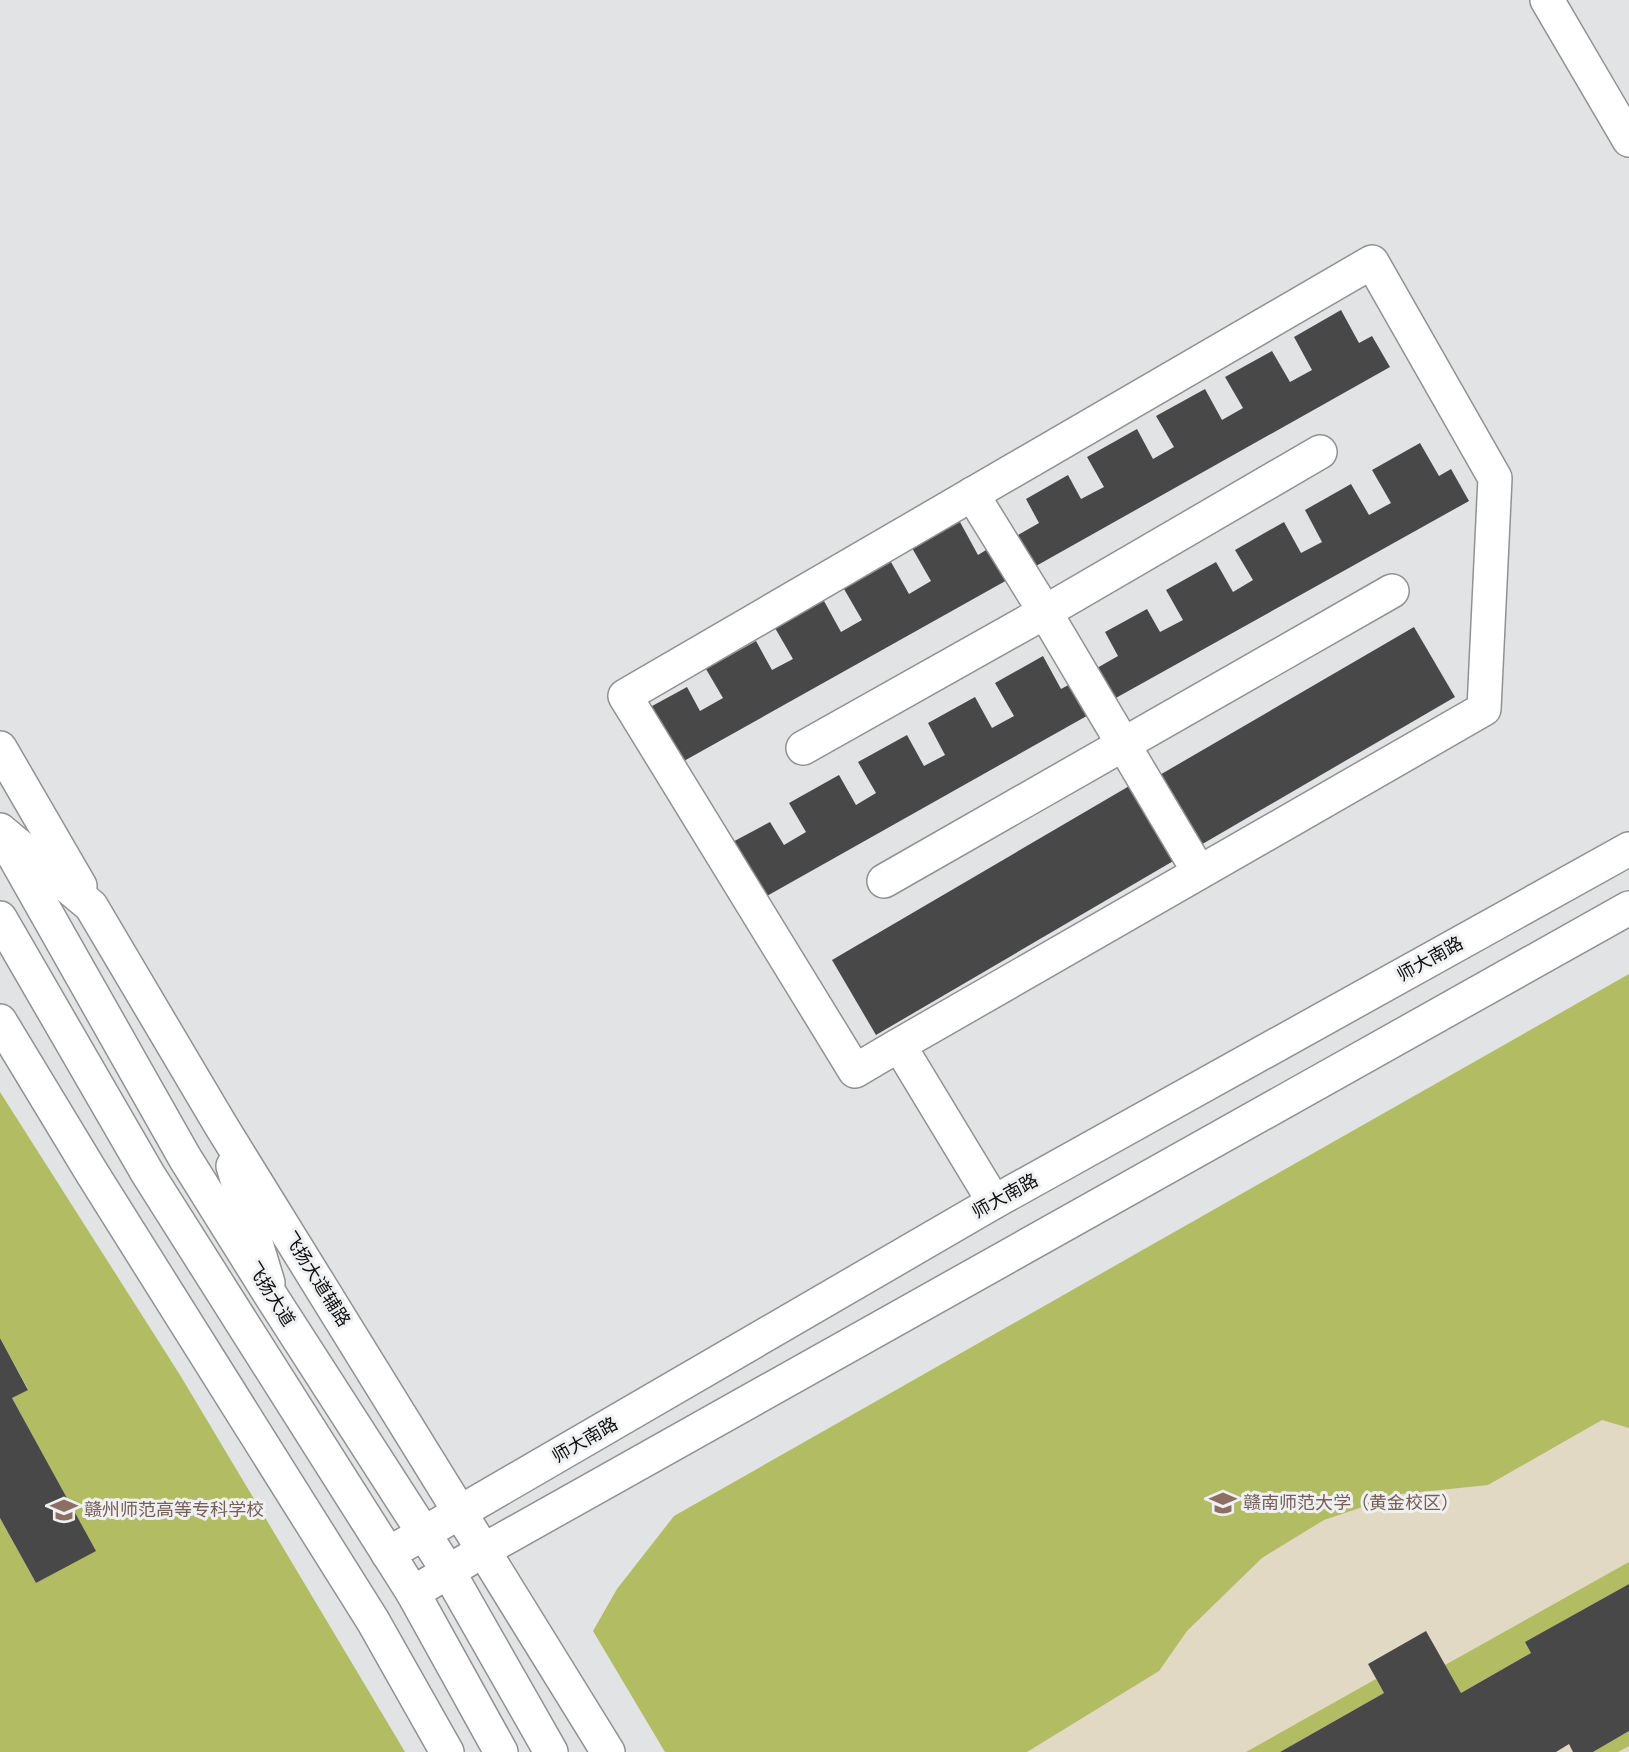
<svg xmlns="http://www.w3.org/2000/svg" width="1629" height="1752" viewBox="0 0 1629 1752" font-family="Signika,'Noto Sans SC',sans-serif">
<style>
.education{fill:#e1d9c3}
.green{fill:#b1bc63}
.building{fill:#494848}
.lines{fill:none;stroke-linecap:round;stroke-linejoin:round}
.minor-casing{stroke:#909192;stroke-width:36}
.major-casing{stroke:#909192;stroke-width:36}
.minor{stroke:#fff;stroke-width:33}
.major{stroke:#fff;stroke-width:33}
.labels{text-anchor:middle;dominant-baseline:central;stroke-width:6;stroke-linejoin:round;paint-order:stroke}
.street-label{font-size:18px;fill:#0d0e0e;stroke:#eff0f1}
.education-label{font-size:18px;fill:#785e54;stroke:#eff0f1;text-anchor:start}
</style>
<rect width="100%" height="100%" fill="#e2e3e4"/>
<polygon class="education" points="1629,1043 1629,1752 665,1752 593,1631"/>
<g class="green">
<polygon points="1629,974 1629,1428 1602,1420 1488,1485 1401,1494 1324,1520 1262,1558 1187,1631 1159,1671 1027,1752 665,1752 593,1631 617,1589 674,1516"/>
<polygon points="0,1092 180,1375 405,1752 0,1752 0,1518 36,1583 95,1550 12,1398 28,1389 0,1338"/>
<polygon points="1629,1562 1629,1584 1526,1642 1531,1653 1461,1693 1445,1665"/>
<polygon points="1376,1679 1384,1693 1280,1752 1246,1752"/>
<polygon points="1629,1731 1629,1746 1618,1752 1593,1752"/>
</g>
<g class="building">
<polygon points="1341,310 1359,343 1372,336 1390,367 1036,566 1018,535 1039,523 1026,499 1068,475 1081,499 1104,487 1087,457 1137,429 1153,459 1174,447 1156,416 1205,389 1222,420 1243,408 1225,377 1272,351 1290,382 1312,370 1294,337"/>
<polygon points="1420,443 1439,476 1451,469 1469,501 1114,699 1097,668 1118,656 1105,632 1147,609 1160,632 1183,620 1166,590 1216,562 1233,592 1253,580 1235,550 1284,522 1301,553 1322,542 1305,510 1351,484 1369,515 1391,503 1372,470"/>
<polygon points="960,522 978,555 991,547 1009,579 675,766 643,711 687,687 700,711 723,698 706,669 756,641 772,670 793,659 775,628 824,601 841,632 862,620 844,589 891,562 909,594 931,581 912,548"/>
<polygon points="1414,627 1455,697 1199,846 1158,776"/>
<polygon points="1043,656 1061,689 1074,682 1092,713 758,901 727,845 770,822 784,845 806,832 789,803 839,775 856,805 876,793 858,762 907,735 924,766 945,755 928,723 975,697 992,728 1014,716 995,683"/>
<polygon points="1131,785 1175,860 876,1035 832,960"/>
<polygon points="0,1338 28,1390 12,1398 96,1551 36,1583 0,1518"/>
<polygon points="1629,1584 1629,1731 1593,1752 1573,1752 1569,1744 1556,1752 1280,1752 1384,1693 1368,1664 1426,1631 1461,1693 1531,1653 1525,1642"/>
</g>
<g class="lines">
<defs>
<g id="minor">
<polyline points="1547,0 1629,140"/>
<polyline points="972,494 1045,612 1199,872"/>
<polyline points="0,748 80,886"/>
<polyline points="803,748 1045,612 1320,452"/>
<polyline points="0,830 91,906 220,1124 608,1752"/>
<polyline points="884,881 1392,591"/>
<polyline points="0,1021 92,1173 373,1621 447,1752"/>
<polyline points="899,1045 1484,709 1495,478 1372,262 625,696 855,1071 899,1045 994,1202"/>
<polyline points="233,1166 268,1283"/>
</g>
<g id="major">
<polyline points="0,831 185,1158 273,1299 448,1571 551,1752"/>
<polyline points="0,918 148,1174 413,1593 501,1752"/>
<polyline points="388,1554 994,1202 1629,849"/>
<polyline points="413,1593 484,1550 1629,908"/>
</g>
</defs>
<use href="#minor" class="minor-casing"/>
<use href="#major" class="major-casing"/>
<use href="#minor" class="minor"/>
<use href="#major" class="major"/>
</g>
<defs>
<symbol id="university-bare" viewBox="-9 -9 18 18"><path d="M0-5L7-2L0 1L-7-2ZM-4 1L0 2.5L4 1V4Q0 6-4 4Z" fill="#8d6e63" stroke="#eff0f1" stroke-width="2.5" paint-order="stroke"/></symbol>
</defs>
<g fill-rule="evenodd">
<use href="#university-bare" x="1204" y="1484" width="38" height="38"/>
<use href="#university-bare" x="45" y="1491" width="38" height="38"/>
</g>
<g class="labels">
<g class="street-label">
<text transform="translate(1430 959) rotate(-29)">师大南路</text>
<text transform="translate(1005 1196) rotate(-29)">师大南路</text>
<text transform="translate(317 1279) rotate(58)">飞扬大道辅路</text>
<text transform="translate(271 1294) rotate(58)">飞扬大道</text>
<text transform="translate(585 1440) rotate(-30)">师大南路</text>
</g>
<g class="education-label">
<text x="1243" y="1503">赣南师范大学（黄金校区）</text>
<text x="84" y="1510">赣州师范高等专科学校</text>
</g>
</g>
</svg>
